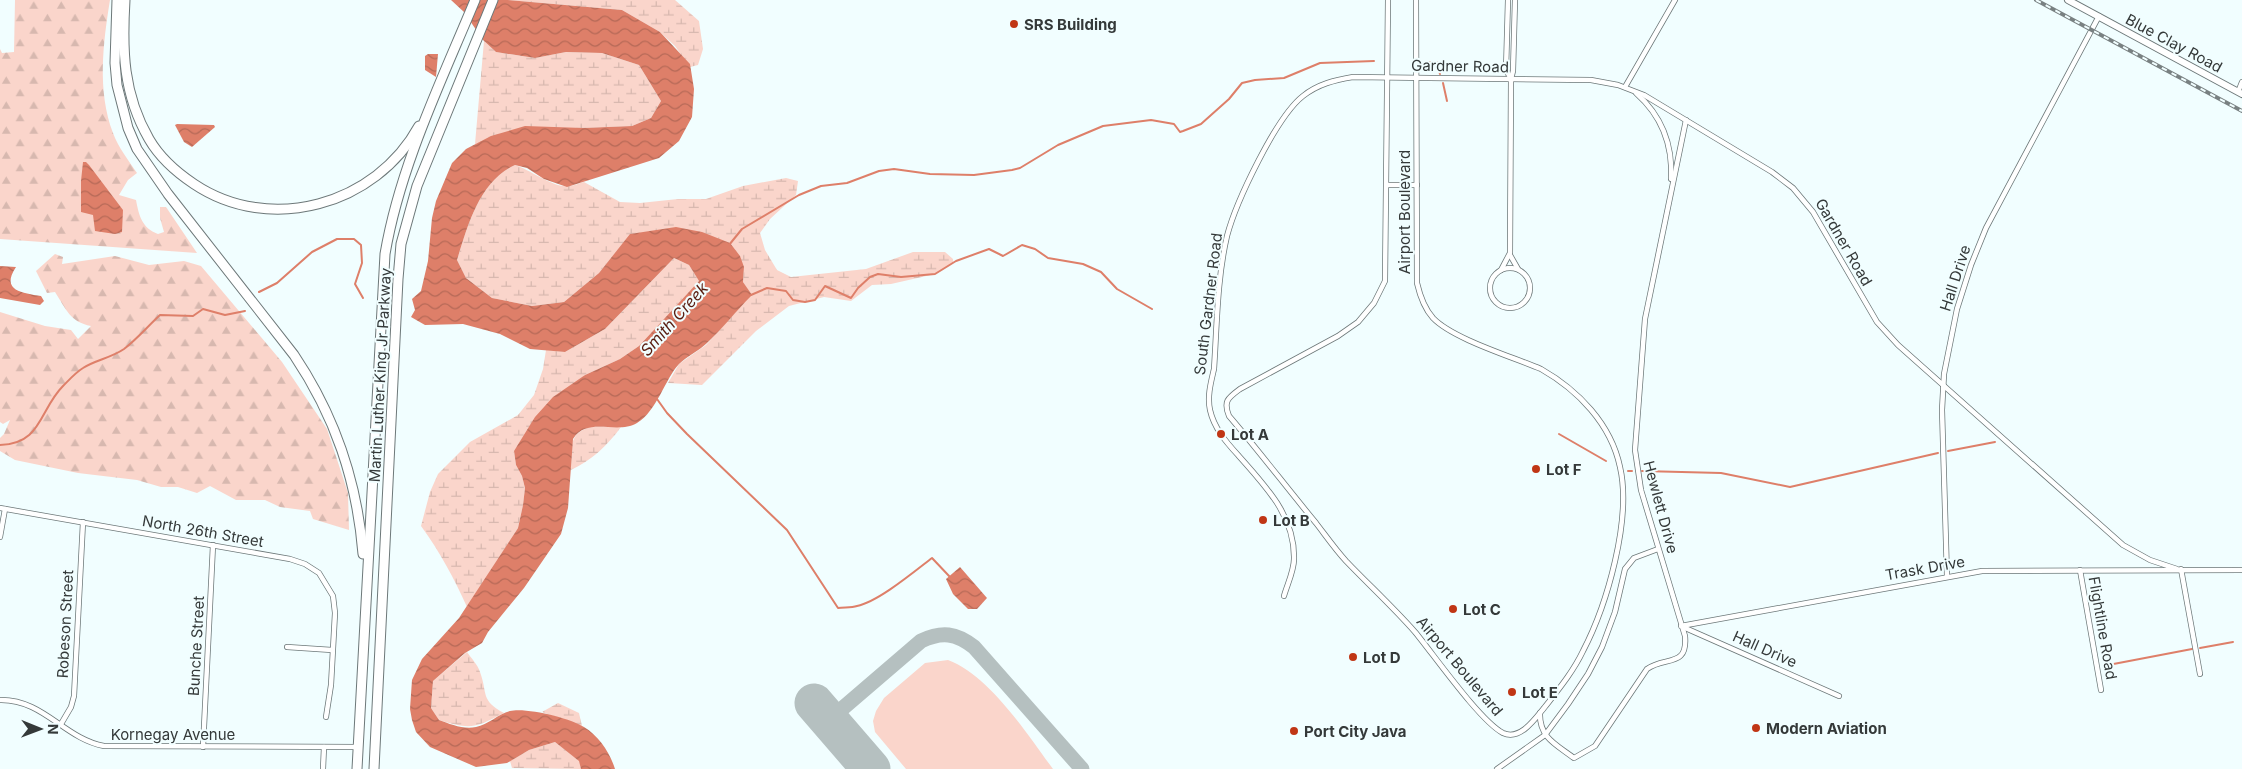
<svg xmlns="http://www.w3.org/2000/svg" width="2242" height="769" viewBox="0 0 2242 769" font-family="Inter,sans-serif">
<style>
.grass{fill:#fad5cb}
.forest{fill:url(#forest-firs)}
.wetland{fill:url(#wetland-marsh)}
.water{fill:url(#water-waves)}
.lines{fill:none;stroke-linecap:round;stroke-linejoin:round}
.stream{stroke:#de7f69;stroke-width:2}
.taxiway{stroke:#b5c0c0;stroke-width:15}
.runway{stroke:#b5c0c0;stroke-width:39}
.street-casing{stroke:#6d7879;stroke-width:6}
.secondary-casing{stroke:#6d7879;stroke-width:8}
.highway-casing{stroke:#6d7879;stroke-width:11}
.street{stroke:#fff;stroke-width:4.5}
.secondary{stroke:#fff;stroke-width:6}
.highway{stroke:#fff;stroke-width:9}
.rail-casing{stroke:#798182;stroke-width:4}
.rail{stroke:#f1feff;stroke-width:2;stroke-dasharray:5.5;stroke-linecap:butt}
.poi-dot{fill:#c03615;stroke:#f1feff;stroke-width:2}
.labels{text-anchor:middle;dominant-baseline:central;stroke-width:4;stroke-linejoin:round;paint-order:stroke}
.poi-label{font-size:15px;font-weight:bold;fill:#343939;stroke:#f1feff;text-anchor:start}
.street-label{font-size:15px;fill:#343939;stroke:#f1feff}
.water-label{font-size:16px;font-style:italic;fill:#591d10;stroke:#f1feff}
</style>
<defs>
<pattern id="forest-firs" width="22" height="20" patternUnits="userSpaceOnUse" patternTransform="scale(1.25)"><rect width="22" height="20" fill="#fad5cb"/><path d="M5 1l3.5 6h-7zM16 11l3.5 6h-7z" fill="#d7b8af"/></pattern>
<pattern id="wetland-marsh" width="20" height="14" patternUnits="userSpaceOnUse" patternTransform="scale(1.25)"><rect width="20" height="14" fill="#fad5cb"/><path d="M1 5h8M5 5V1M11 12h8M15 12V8" fill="none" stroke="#d7b8af"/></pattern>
<pattern id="water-waves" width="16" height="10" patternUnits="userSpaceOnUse" patternTransform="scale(1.25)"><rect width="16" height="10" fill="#de7f69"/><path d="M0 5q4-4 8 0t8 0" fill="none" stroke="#b56957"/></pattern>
</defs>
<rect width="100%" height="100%" fill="#f1feff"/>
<path class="grass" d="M948 660C990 676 1027 734 1053 769H906L875 732 873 721 876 711 884 698 925 663Z"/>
<g class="forest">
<path d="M15 0H110C103 43 97 91 113 133 118 147 129 161 137 173L128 180 119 195 136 200C139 216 142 228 158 234L164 232 160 218V207H166L197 253 0 239V49L2 53 14 52Z"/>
<path d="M55 254 63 257 62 264 115 256 149 265 184 261 201 266 282 362 327 429 348 493 349 530 313 519 310 511 280 507 265 500H236L210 486 197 493 178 487H161L137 480 78 473 15 460 0 451V438L4 434 10 420 3 424 0 422V312L45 326 71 330 78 339 91 326C70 322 66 309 55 292L47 293 36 271Z"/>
</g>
<g class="wetland">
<polygon points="508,0 675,0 699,21 703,49 698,65 690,67 675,46 660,32 622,10"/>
<polygon points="484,41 496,52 535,58 566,52 602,53 639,65 661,101 651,118 632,126 583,128 475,144"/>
<path d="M515 165C529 169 555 189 569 186 574 186 579 183 584 182L620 202 640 203 678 199H706L743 186 786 178 798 181 796 195 770 219 760 233 765 250 777 270 791 277 866 269 913 252H945L953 259V263L935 274 891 284 872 285 851 301 824 297 789 306 756 331 702 385 668 383 679 364 706 345 751 295 743 282 744 267 650 232 631 234 599 273 564 302 532 306 492 298 466 278 457 260C468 225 479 182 515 165Z"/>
<path d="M674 258 689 265 699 281 639 346 620 359 585 375 525 436 514 451 516 465 522 476 525 488 523 505 518 528 467 607C454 578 440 552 421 526L430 492 438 474 470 442 518 415 534 395 543 369 546 350 565 352 605 329Z"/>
<path d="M590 427H621C607 446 592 460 571 470 572 450 567 434 590 427Z"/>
<path d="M467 652C471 658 478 665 480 672 488 694 480 700 504 713 475 728 471 730 439 720L431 708 433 681Z"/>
<polygon points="558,703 579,713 582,726 542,712"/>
<polygon points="555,742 580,761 581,769 512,768 510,761 529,750"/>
</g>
<g class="water">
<path d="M451 0H508L622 10 660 32 690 64 694 89 692 117 679 141 659 158 567 187 544 179 527 168 515 165C479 182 468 225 457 260L466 278 492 298 532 306 564 302 599 273 630 234 676 227 702 232 730 243 740 256 744 267 743 282 752 295C736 311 723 328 707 343 699 351 687 356 679 364 665 379 657 411 637 423 617 435 587 416 573 439L568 508 561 534 524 588 488 632 482 643 465 653 433 681 431 708 439 720C450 724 464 730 476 727 488 725 498 714 510 711 525 707 571 718 584 727 599 736 610 753 615 769H581L579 761 555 742 529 750 507 763 476 767 430 747 416 732 412 720 410 709 412 680 422 659 459 618 518 528 523 505 525 488 522 476 516 465 514 451 535 417 553 397 585 375 620 359 639 346 699 281 689 265 674 258 605 329 565 352 530 349 500 334 463 324 425 325 411 317 415 310 412 299 421 291 428 261 432 218 436 201 452 163 466 149 491 136 525 126 583 128 632 126 651 118 661 101 639 65 602 53 566 52 535 58 496 52 483 40 464 12Z"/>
<polygon points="428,54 438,54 436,77 425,70 425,56"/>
<polygon points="177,124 214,125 215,127 192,147 184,142 175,125"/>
<polygon points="83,162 86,162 89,165 123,210 122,232 115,234 95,231 93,215 81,212 81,181"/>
<path d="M0 266 16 267C0 291 23 293 41 296L44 301 40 305 0 298Z"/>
<polygon points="960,567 987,598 977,609 968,609 953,594 946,579"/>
</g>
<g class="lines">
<g class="stream">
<polyline points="1430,62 1437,62 1440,74"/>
<polyline points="1443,83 1447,101"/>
<polyline points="729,245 742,229 799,195 821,186 847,183 879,171 894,169 930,174 974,175 1012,170 1020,168 1058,145 1103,126 1151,120 1174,124 1180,132 1183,131 1201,124 1229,99 1242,83 1255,80 1284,78 1320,63 1374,61"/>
<polyline points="259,292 277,283 312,252 337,239 354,239 361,245 362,263 355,284 363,298"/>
<polyline points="751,295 767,288 786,291 793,300 805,302 815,300 825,286 851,298 858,288 870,277 878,274 901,277 935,274 956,261 989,249 1003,256 1022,245 1035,249 1048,258 1083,264 1101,272 1117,289 1152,309"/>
<path d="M657 399 667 413 687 434 787 530 838 608C844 607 851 608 857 606 878 602 915 571 932 558L950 577"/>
<polyline points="1559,434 1606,461"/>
<path d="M0 445C42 444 39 410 63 386 69 380 75 373 83 368 95 360 111 358 124 349 137 339 148 326 160 315L193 316 203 309 225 315 245 311"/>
<polyline points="1948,451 1995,442"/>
<polyline points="1628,471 1632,471"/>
<polyline points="1642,471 1721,473 1790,487 1938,453"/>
<polyline points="2200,648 2233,642"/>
<polyline points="2103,666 2192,649"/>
</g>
<path class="taxiway" d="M829 720 921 641C942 631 956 633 974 647L1082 769"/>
<polyline class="runway" points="814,703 871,769"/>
<defs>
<g id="street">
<path d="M1388 0 1385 281 1374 303 1358 322 1338 336 1240 389C1228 398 1223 401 1229 416 1259 451 1287 488 1316 523 1326 536 1335 549 1346 561 1369 585 1393 607 1415 632 1434 655 1480 721 1503 733 1520 741 1535 719 1544 708 1558 690 1573 672 1583 651 1607 605 1632 519 1620 467 1611 424 1578 390 1541 369 1513 357 1453 339 1433 318 1424 308 1420 296 1417 283L1416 0"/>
<polyline points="1508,0 1506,70 1511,79"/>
<polyline points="1625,87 1675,0"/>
<polyline points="2238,92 2242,82"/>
<path d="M1636 93C1662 116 1673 144 1671 179"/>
<polyline points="1387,185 1417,185"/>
<polyline points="1510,255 1518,269"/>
<circle cx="1510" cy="288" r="20"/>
<polyline points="1501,270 1510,253 1511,79 1513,71 1515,0"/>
<polyline points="0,508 290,559 305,564 319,573 333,596 335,613 331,685 326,717"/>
<polyline points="0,537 5,509"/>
<polyline points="2181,569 2200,674"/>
<polyline points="2080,570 2101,690"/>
<polyline points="1947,576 1942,410 1944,374 1957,309 1971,265 1986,228 2099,16"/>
<path d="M1284 596C1287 585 1294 571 1294 559 1295 515 1265 486 1238 455 1226 442 1214 428 1210 410 1207 396 1211 382 1214 369 1217 325 1217 279 1227 236 1236 202 1276 117 1303 96 1318 84 1335 80 1353 77L1591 80 1618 85 1644 95 1772 172 1793 188 1813 212 1877 322 1898 345 2123 545 2150 560 2177 569"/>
<polyline points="1681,626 1982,571 2242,570"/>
<polyline points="1683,627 1839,696"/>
<polyline points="287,647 332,650"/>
<path d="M0 700C43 699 65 739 104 746L358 747"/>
<path d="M1540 713C1539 738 1557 745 1574 758L1595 746 1647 669C1665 656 1688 668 1685 636L1641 490 1635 450 1645 319 1686 120"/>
<polyline points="61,724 71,707 74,696 83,522"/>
<polyline points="203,747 213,545"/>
<polyline points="323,769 324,747"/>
<polyline points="1497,769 1545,735 1568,704 1588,674 1602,647 1615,612 1625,569 1634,558 1658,549"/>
</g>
<polyline id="secondary" points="2068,0 2242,94"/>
<g id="highway">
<path d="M117 0 115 63 117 85 128 128 137 149 168 194 294 355C335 416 357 480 363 554"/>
<path d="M125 0C122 50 123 94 149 139 160 158 176 172 194 184 270 235 376 205 419 126"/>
<path d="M357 769 385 254C400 166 441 82 475 0"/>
<polyline points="374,769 398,279 401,244 417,186 493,0"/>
</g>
</defs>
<use href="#street" class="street-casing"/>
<use href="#secondary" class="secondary-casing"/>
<use href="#highway" class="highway-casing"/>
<use href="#street" class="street"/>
<use href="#secondary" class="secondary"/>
<use href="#highway" class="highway"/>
<defs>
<polyline id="rail" points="2036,0 2242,111"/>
</defs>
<use href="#rail" class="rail-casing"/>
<use href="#rail" class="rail"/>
</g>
<g class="poi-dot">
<circle cx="1014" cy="24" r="5"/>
<circle cx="1221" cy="434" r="5"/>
<circle cx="1536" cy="469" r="5"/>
<circle cx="1263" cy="520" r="5"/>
<circle cx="1453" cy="609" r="5"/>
<circle cx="1353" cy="657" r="5"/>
<circle cx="1512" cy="692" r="5"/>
<circle cx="1756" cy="728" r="5"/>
<circle cx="1294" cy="731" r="5"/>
</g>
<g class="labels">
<g class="poi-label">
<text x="1024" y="24">SRS Building</text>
<text x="1231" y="434">Lot A</text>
<text x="1546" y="469">Lot F</text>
<text x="1273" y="520">Lot B</text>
<text x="1463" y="609">Lot C</text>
<text x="1363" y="657">Lot D</text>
<text x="1522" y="692">Lot E</text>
<text x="1766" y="728">Modern Aviation</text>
<text x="1304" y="731">Port City Java</text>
</g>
<g class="street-label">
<text transform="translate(2174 43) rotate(28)">Blue Clay Road</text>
<text transform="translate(1460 66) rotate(1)">Gardner Road</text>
<text transform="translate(1404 212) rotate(-90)">Airport Boulevard</text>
<text transform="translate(1844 242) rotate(60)">Gardner Road</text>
<text transform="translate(1955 278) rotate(-72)">Hall Drive</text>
<text transform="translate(1208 304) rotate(-83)">South Gardner Road</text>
<text transform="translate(380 375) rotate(-87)">Martin Luther King Jr Parkway</text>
<text transform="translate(1661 507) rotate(75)">Hewlett Drive</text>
<text transform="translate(203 531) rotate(10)">North 26th Street</text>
<text transform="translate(1925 568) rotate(-10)">Trask Drive</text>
<text transform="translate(65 624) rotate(-87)">Robeson Street</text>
<text transform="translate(2103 628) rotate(80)">Flightline Road</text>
<text transform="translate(196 646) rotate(-87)">Bunche Street</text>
<text transform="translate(1765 649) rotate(24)">Hall Drive</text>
<text transform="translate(1460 666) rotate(50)">Airport Boulevard</text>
<text x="173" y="734">Kornegay Avenue</text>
</g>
<g class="water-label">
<text transform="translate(674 319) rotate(-48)">Smith Creek</text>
</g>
</g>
<g transform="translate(40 729) rotate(91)" stroke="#f1feff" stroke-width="4" paint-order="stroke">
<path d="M0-4L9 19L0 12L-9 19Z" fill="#343939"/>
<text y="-8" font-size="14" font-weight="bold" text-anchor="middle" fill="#343939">N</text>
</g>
</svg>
